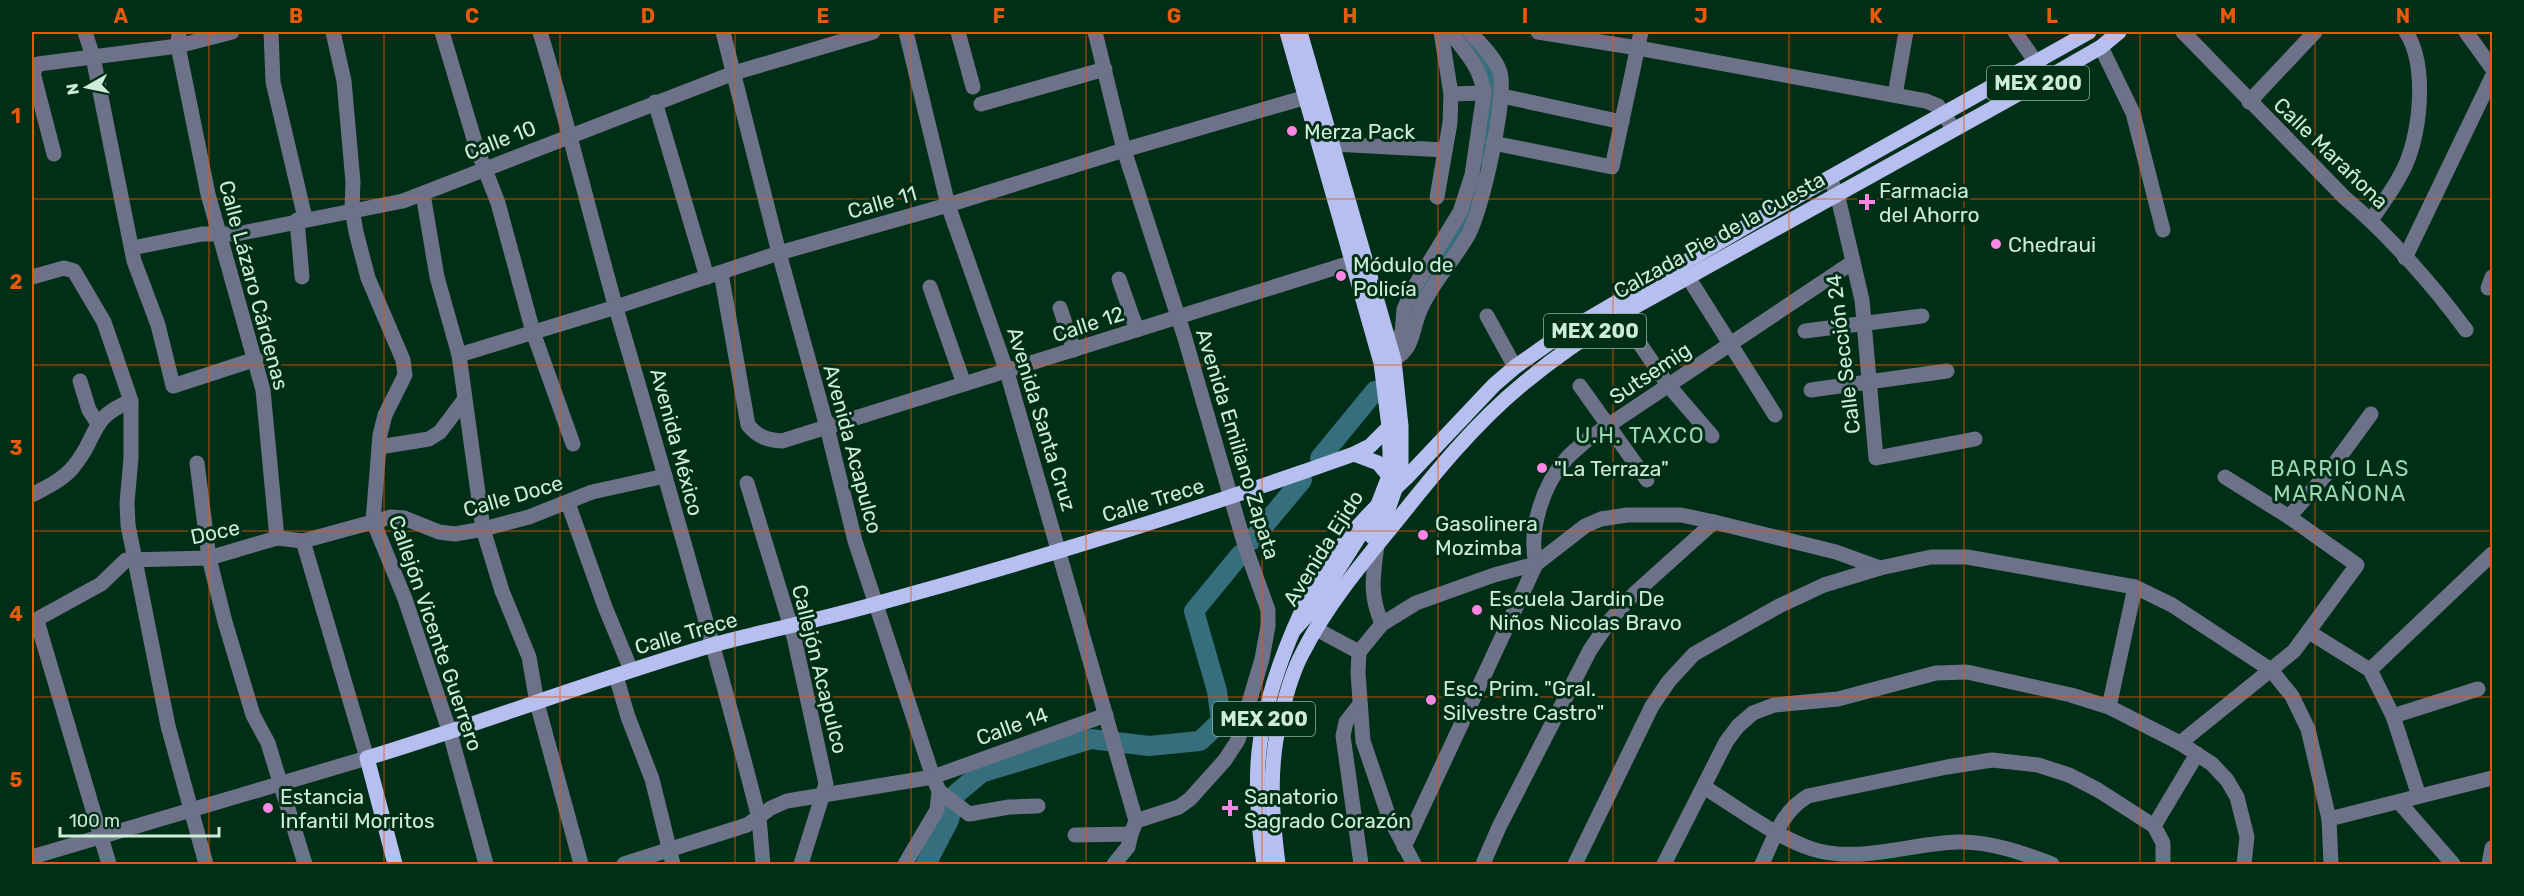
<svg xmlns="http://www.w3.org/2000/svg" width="2524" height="896" viewBox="0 0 2524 896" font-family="Rubik,sans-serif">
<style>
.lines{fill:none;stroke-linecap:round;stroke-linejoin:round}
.river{stroke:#356e7c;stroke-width:20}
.minor{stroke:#6d7289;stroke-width:15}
.major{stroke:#b6bff0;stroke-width:15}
.major-bridge{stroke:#b6bff0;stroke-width:15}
.grid{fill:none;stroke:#e8590c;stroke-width:1.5;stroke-opacity:0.55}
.poi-dot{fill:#fd86e3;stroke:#002e17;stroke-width:2}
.labels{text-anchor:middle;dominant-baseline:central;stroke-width:6;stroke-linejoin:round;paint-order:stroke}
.shield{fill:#002e17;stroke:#91b39f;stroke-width:1.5}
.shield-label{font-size:20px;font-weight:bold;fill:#cfecd9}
.poi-label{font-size:21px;fill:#cfecd9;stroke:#002e17;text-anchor:start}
.street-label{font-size:21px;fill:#cfecd9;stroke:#002e17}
.neighbourhood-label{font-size:22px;letter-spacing:1.5px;fill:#9ad6af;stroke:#002e17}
.neatline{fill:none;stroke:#e8590c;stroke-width:2}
.grid-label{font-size:20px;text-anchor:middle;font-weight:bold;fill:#e8590c}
</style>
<rect width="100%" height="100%" fill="#002e17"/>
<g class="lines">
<g class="river">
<polyline points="1459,32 1485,64 1493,88 1482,155"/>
<polyline points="1411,315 1422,289 1464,230 1475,184"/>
<polyline points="1320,458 1375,391"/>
<polyline points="1252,540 1302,480"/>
<polyline points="926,864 949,820 956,794 981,773 1091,739 1149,746 1200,741 1221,721 1217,691 1194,611 1240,555"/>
</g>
<g class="minor">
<polyline points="85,32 93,57 134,261 158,325 173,386 256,359"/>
<polyline points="179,32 178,46 208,194 263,390 277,538"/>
<polyline points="271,32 273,82 305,218"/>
<polyline points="333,32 344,81 353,182 352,209 356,232 368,278 403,360 405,375 385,415 380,435 373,521 405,599 450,733 486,864"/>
<polyline points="442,32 477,149 498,203 533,332 573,444"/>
<path d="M540 32C568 123 590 216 616 308 661 461 705 614 746 768L759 818 763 864"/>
<polyline points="723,32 779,253 827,427 855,541 933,777 939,791 937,810 905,864"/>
<polyline points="906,32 948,205 1007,372 1136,821"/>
<polyline points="958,32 973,87"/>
<polyline points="1095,32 1124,150 1184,335 1245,546 1268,610 1268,626 1262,659 1238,740 1225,760 1190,799 1179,807 1136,821"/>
<polyline points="1538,32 1638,48 1926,101 1938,106 1953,128"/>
<polyline points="2015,32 2047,78"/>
<path d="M2183 32 2345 198C2387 233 2433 285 2466 330"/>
<polyline points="2466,32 2492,68"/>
<polyline points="2101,47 2133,113 2163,230"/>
<polyline points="1451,94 1484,93"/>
<polyline points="1895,95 1906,32"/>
<polyline points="1502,96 1622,122"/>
<polyline points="655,102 707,277"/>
<polyline points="2249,102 2315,32"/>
<polyline points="981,104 1105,69"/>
<polyline points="1493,143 1612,167 1641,32"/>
<polyline points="1320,146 1333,144 1445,150"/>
<polyline points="54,154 33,73 38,64 178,46 232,32"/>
<polyline points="1829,178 1837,193 1862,300 1876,458 1975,439"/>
<polyline points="423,194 437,277 459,355 483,529 502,591 529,657 537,703 581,864"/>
<polyline points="1437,197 1450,123 1451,94 1441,32"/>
<polyline points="297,220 302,277"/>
<path d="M2371 220C2381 205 2393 190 2401 174 2421 139 2428 66 2406 32"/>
<polyline points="132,248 202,234 237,234 403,201 734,73 873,32"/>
<polyline points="2405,258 2492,77"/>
<path d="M721 273 748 425C758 437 767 440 782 441L1363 259"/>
<polyline points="32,277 64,268 74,271 104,322 131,401 131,458 127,503 128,525 168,726 206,864"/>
<polyline points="1688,277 1775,415"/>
<polyline points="1119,279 1137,330"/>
<polyline points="930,287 964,384"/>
<polyline points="2488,288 2492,277"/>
<polyline points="1060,308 1074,350"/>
<polyline points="1620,315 1668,385 1712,436"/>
<polyline points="1487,316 1515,367"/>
<polyline points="1805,331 1922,316"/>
<path d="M1389 345 1402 334 1404 309 1413 289 1460 212 1472 175 1484 93C1481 68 1465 51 1450 32"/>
<polyline points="459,355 616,307 779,253 948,205 1124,150 1317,94"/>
<path d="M1384 363C1417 353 1409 332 1422 306 1434 281 1453 261 1467 237 1482 213 1507 97 1500 72 1495 57 1480 44 1470 32"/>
<polyline points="80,381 89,410 98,424"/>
<polyline points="1580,386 1647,480"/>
<polyline points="1811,390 1947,371"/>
<polyline points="379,447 429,439 440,432 464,400"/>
<polyline points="197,463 209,558 225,622 253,715 268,743 305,864"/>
<polyline points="747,483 794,637 826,784 801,864"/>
<path d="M32 495C47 487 63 480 74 466 99 436 88 418 131 401"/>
<polyline points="568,503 605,607 631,670"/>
<polyline points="2289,517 2330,470 2371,414"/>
<path d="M1377 545C1373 576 1369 594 1382 624"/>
<path d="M1536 564C1528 530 1543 484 1567 458 1573 451 1581 446 1588 439L1853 262"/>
<polyline points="37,621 109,864"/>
<polyline points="32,622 101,584 126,560 209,558 277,538 303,541 391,517 404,518 439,532 455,534 483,529 529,517 592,492 665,476"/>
<polyline points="1316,629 1359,652"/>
<polyline points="2309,632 2370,670 2393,716 2419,796"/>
<polyline points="2370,670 2492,554"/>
<polyline points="616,676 628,717 652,779 673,864"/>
<polyline points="1360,704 1346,722 1343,736 1361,864"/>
<polyline points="2109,707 2135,587"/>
<polyline points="2393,716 2478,689"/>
<polyline points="2180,743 2294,651 2357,565 2289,517 2225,477"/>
<path d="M1704 787C1738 808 1774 836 1812 849 1859 864 1911 843 1958 842 1989 841 2023 853 2052 864"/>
<polyline points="939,791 969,814 1009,807 1038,806"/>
<polyline points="2399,802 2453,864"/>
<polyline points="2329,819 2492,778"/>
<polyline points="2154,826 2197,754"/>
<polyline points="1075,835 1131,834 1136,821"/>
<polyline points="1404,847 1536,564"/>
<polyline points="32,857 367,758 303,541"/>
<polyline points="624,864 747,825 771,808 787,801 933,777 1106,715"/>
<polyline points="1114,864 1128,847 1131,834"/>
<polyline points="1414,864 1389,817 1363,741 1358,673 1359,652 1382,624 1416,603 1494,575 1536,564 1585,526 1601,519 1627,515 1681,515 1714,522 1836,552 1880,568"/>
<polyline points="1483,864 1499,827 1590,650 1611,619 1635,593 1714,522"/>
<polyline points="1575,864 1652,706 1669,681 1694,654 1779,606 1824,585 1880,568 1931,557 1967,557 2135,587 2172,605 2271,670 2292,696 2308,729 2329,819 2331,864"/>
<polyline points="1664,864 1726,742 1738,726 1753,713 1774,705 1838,699 1936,673 1967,672 2071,695 2109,707 2180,743 2212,764 2227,780 2237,797 2247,837 2244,864"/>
<path d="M1762 864C1774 838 1782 811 1808 796L1947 767 1992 760 2038 765 2069 775 2098 790 2154 826 2163 843V864"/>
<polyline points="2489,864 2492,848"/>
</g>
<g class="major">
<polyline points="1287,32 1381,363 1389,427 1390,454 1389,476 1376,510 1313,609 1293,631"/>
<polyline points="1300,32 1394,360 1401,426 1401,472 1386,515 1372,537"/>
<polyline points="1354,454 1378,463 1389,476"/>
<polyline points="1407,477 1494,385 1515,367 1559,336 1829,178 2089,32"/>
<path d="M395 864 367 758C483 723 596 679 713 645 768 630 824 619 879 603 1039 559 1197 510 1354 454L1370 446 1389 427"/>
<path d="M1264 864C1259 831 1256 797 1258 763 1262 701 1288 638 1315 583"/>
<path d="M1278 864C1272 816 1268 769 1280 720 1285 698 1292 672 1303 652 1327 605 1362 563 1395 523 1434 474 1475 423 1524 383 1554 358 1586 336 1620 315L2047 78 2101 47 2119 32"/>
</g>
<path class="major-bridge" d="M1315 583C1342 540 1370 512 1407 477"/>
</g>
<path class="grid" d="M209 32V864M384 32V864M560 32V864M735 32V864M911 32V864M1086 32V864M1262 32V864M1438 32V864M1613 32V864M1789 32V864M1964 32V864M2140 32V864M2315 32V864M32 199H2492M32 365H2492M32 531H2492M32 697H2492"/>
<g class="poi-dot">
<circle cx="1292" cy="131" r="6"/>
<path d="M1864 193h6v6h6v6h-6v6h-6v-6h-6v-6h6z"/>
<circle cx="1996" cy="244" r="6"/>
<circle cx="1341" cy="276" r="6"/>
<circle cx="1542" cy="468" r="6"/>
<circle cx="1423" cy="535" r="6"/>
<circle cx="1477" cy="610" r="6"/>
<circle cx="1431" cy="700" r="6"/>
<circle cx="268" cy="808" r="6"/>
<path d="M1227 799h6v6h6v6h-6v6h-6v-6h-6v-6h6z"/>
</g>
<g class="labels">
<g class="shield">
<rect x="1987" y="66" width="102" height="34" rx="4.5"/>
<rect x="1544" y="314" width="102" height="34" rx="4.5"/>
<rect x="1213" y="702" width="102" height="34" rx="4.5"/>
</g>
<g class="shield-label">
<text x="2038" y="83">MEX 200</text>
<text x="1595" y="331">MEX 200</text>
<text x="1264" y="719">MEX 200</text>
</g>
<g class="poi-label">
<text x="1304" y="131">Merza Pack</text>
<text x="1879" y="190">Farmacia<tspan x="1879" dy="24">del Ahorro</tspan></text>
<text x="2008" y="244">Chedraui</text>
<text x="1353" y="264">Módulo de<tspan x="1353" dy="24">Policía</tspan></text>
<text x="1554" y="468">"La Terraza"</text>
<text x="1435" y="523">Gasolinera<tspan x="1435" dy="24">Mozimba</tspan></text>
<text x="1489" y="598">Escuela Jardin De<tspan x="1489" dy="24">Niños Nicolas Bravo</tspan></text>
<text x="1443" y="688">Esc. Prim. "Gral.<tspan x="1443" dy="24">Silvestre Castro"</tspan></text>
<text x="280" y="796">Estancia<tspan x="280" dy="24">Infantil Morritos</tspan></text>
<text x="1244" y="796">Sanatorio<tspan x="1244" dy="24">Sagrado Corazón</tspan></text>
</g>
<g class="street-label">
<text transform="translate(500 140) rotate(-21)">Calle 10</text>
<text transform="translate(2331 153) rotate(44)">Calle Marañona</text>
<text transform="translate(882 202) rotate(-16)">Calle 11</text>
<text transform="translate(1719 235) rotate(-29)">Calzada Pie de la Cuesta</text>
<text transform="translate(254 285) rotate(75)">Calle Lázaro Cárdenas</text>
<text transform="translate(1088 324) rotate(-18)">Calle 12</text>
<text transform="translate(1843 354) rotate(-97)">Calle Sección 24</text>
<text transform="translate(1650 373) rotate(-34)">Sutsemig</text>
<text transform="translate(1042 419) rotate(73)">Avenida Santa Cruz</text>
<text transform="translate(677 442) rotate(75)">Avenida México</text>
<text transform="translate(1238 444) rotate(73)">Avenida Emiliano Zapata</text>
<text transform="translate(853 449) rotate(75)">Avenida Acapulco</text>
<text transform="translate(513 496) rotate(-16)">Calle Doce</text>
<text transform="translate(1153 500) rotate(-17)">Calle Trece</text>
<text transform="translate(215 532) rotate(-12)">Doce</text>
<text transform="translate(1323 548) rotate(-58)">Avenida Ejido</text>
<text transform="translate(436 633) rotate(71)">Callejón Vicente Guerrero</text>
<text transform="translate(686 633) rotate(-16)">Calle Trece</text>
<text transform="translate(820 669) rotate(76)">Callejón Acapulco</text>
<text transform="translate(1012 726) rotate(-20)">Calle 14</text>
</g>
<g class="neighbourhood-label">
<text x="1640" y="435">U.H. TAXCO</text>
<text x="2340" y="468">BARRIO LAS<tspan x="2340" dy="25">MARAÑONA</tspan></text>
</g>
</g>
<rect width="2524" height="896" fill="none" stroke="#002e17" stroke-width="66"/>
<g transform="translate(87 87) rotate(261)" stroke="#002e17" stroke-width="4.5" paint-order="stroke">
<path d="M0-4.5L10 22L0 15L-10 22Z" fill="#cfecd9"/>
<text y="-9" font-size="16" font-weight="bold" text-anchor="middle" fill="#cfecd9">N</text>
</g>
<path d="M60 827v9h159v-9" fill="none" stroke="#cfecd9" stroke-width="3"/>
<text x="69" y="827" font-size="18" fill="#cfecd9" stroke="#002e17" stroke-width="4.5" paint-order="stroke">100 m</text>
<rect x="33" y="33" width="2458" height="830" class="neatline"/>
<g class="grid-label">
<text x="121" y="23">A</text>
<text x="296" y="23">B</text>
<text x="472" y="23">C</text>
<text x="648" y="23">D</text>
<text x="823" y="23">E</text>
<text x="999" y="23">F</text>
<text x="1174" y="23">G</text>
<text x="1350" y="23">H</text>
<text x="1525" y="23">I</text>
<text x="1701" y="23">J</text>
<text x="1876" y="23">K</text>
<text x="2052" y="23">L</text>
<text x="2228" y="23">M</text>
<text x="2403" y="23">N</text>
<text x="16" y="123">1</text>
<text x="16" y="289">2</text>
<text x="16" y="455">3</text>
<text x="16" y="621">4</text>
<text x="16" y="787">5</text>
</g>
</svg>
